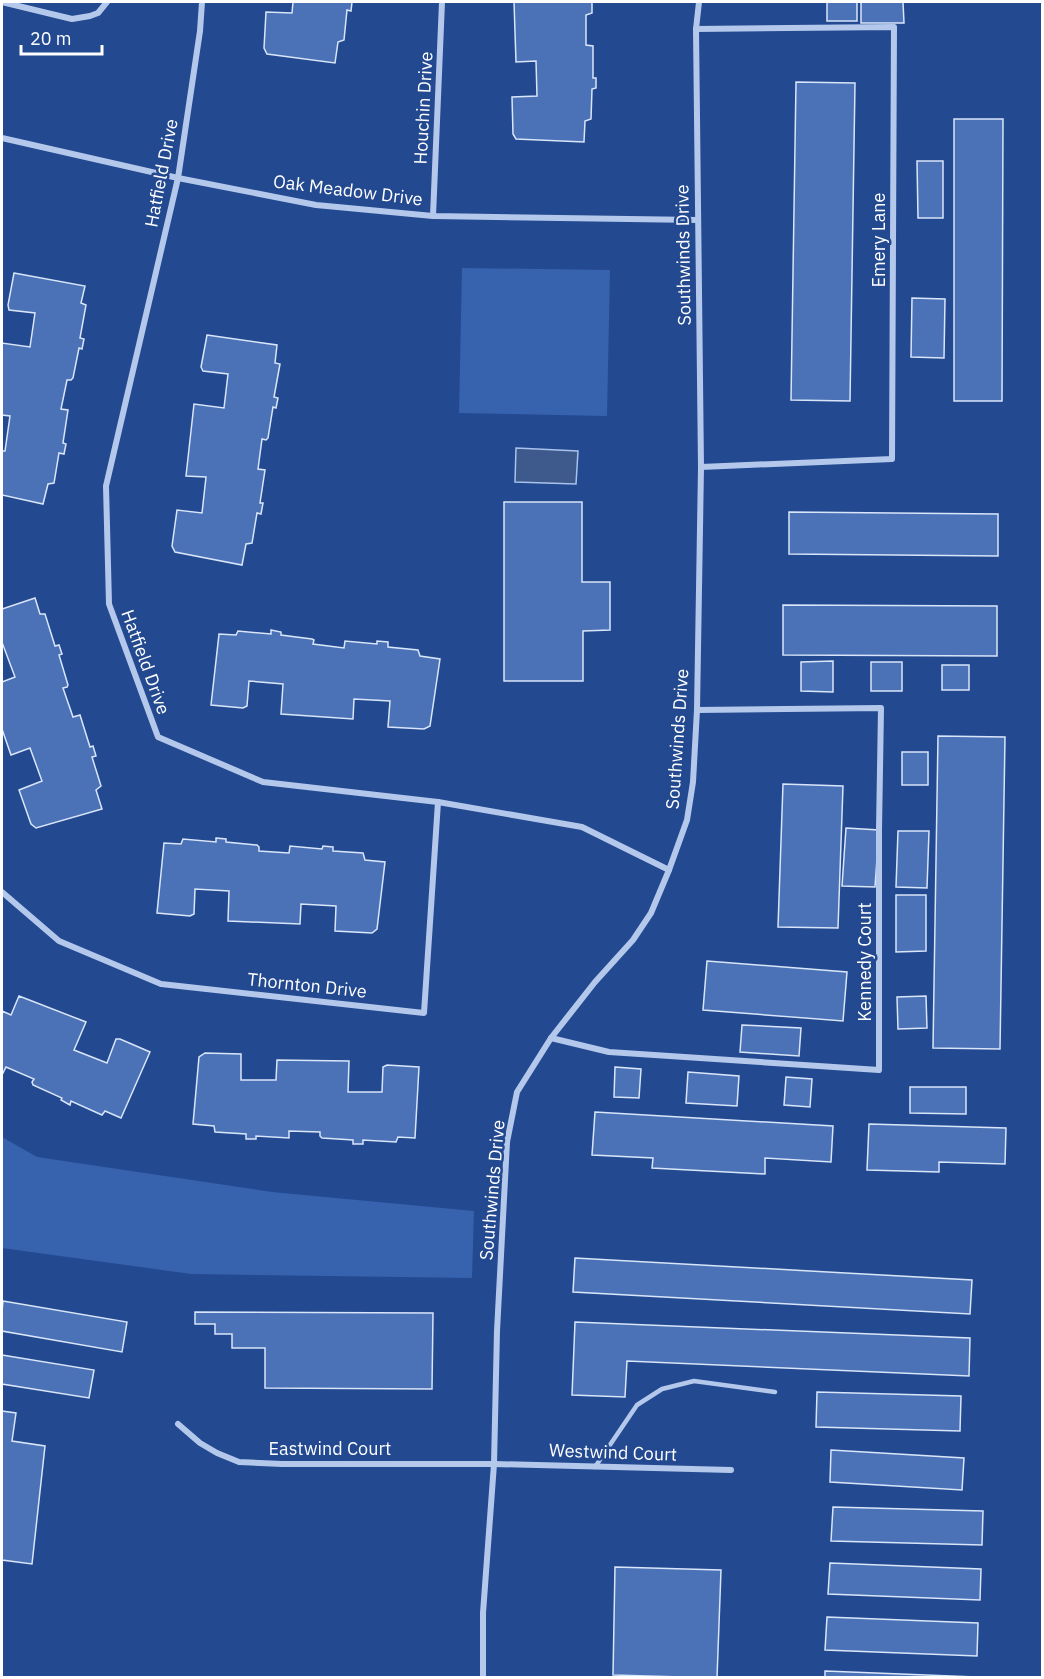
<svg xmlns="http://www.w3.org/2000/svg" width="1044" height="1679" viewBox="0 0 1044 1679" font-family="'IBM Plex Sans',sans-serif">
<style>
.green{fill:#3762ad}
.water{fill:#3e598c;stroke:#a8c2ed;stroke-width:1.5}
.building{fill:#4b72b7;stroke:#d9e5f9;stroke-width:1.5}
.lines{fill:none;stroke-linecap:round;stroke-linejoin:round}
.service{stroke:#b4c8ec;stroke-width:4.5}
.minor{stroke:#b4c8ec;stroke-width:6}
.labels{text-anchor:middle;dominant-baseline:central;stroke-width:5;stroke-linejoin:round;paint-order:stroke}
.street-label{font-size:18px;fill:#fff;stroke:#234990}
</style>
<rect width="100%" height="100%" fill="#234990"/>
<g class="green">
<polygon points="462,268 610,270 607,416 459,413"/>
<polygon points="2,1137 37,1157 272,1192 474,1211 472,1278 191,1274 2,1248"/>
</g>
<polygon class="water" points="516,448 578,451 576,484 515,482"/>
<g class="building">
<polygon points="293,2 352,2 351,11 347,10 344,40 338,42 335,63 267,54 264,48 266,12 292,13"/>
<polygon points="514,2 592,2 592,13 586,15 586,45 593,46 593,78 596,78 596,88 592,89 591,119 585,121 584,142 516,139 513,134 512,97 537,96 536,61 516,62"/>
<rect x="827" y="2" width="30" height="19"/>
<polygon points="861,2 903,2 904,23 861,23"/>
<polygon points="796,82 855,83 850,401 791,400"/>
<polygon points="954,119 1003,119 1002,401 954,401"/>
<polygon points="917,161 943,161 943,218 918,218"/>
<polygon points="14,273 85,286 81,303 86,305 80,338 84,339 82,349 79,348 73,378 71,380 67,380 61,409 68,410 63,443 66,444 64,454 59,453 54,483 48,484 43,504 2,495 2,451 5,451 10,416 2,415 2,343 30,347 35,313 9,310 8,305"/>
<polygon points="912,298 945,299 944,358 911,357"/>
<polygon points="207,335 277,345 275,363 280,364 274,397 278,398 276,408 273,407 268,438 266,440 262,439 258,469 265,470 260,503 263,503 261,514 257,513 252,543 246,544 242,565 175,552 172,546 177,510 202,513 206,477 186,476 194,404 224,408 228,374 203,371 201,367"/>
<polygon points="504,502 582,502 582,582 610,582 610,630 583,631 583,681 504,681"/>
<polygon points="789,512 998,514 998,556 789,554"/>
<polygon points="35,598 40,614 45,614 55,646 59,645 62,654 59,655 68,685 67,687 63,688 73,717 80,715 90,747 93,746 96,756 92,757 101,786 96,790 102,809 36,828 31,824 19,790 42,781 30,748 11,755 2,729 2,682 15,677 3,645 2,646 2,609"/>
<polygon points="783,605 997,606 997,656 783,655"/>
<polygon points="271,630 281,632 281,635 312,639 314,640 313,644 344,648 345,641 377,644 377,641 388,642 388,647 418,650 420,656 440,659 430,726 424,729 388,727 390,701 354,699 353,719 281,714 283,684 249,681 247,706 243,708 211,705 219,634 236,635 238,631 271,634"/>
<polygon points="833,661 833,692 801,691 801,662"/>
<rect x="871" y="662" width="31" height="29"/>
<rect x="942" y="665" width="27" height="25"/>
<polygon points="938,736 1005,737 1000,1049 933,1048"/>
<rect x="902" y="752" width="26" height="33"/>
<polygon points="783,784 843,786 838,928 778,927"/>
<polygon points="846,828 879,830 875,887 842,886"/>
<polygon points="898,831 929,831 927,888 896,887"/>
<polygon points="216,838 226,839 226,842 257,845 259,847 259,851 289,853 290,846 322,849 323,846 333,847 333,851 363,853 365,860 385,862 377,929 372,933 335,931 336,906 301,904 300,924 228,921 229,891 195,889 194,914 190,916 157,913 164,843 181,844 183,839 216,842"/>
<polygon points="896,895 926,895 926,951 896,952"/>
<polygon points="707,961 847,972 843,1021 703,1010"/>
<polygon points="19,996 86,1022 74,1050 107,1063 116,1039 120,1039 150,1052 121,1118 105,1111 102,1115 71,1101 70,1105 61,1100 62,1098 33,1085 32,1082 34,1079 6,1067 3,1073 2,1072 2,1011 11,1015"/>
<polygon points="926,996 927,1028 898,1029 897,997"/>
<polygon points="742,1025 801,1028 799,1056 740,1052"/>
<polygon points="205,1053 241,1054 241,1080 276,1080 277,1060 349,1061 348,1092 382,1092 383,1067 387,1065 419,1067 415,1138 398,1137 396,1142 363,1140 363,1144 353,1144 353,1140 322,1138 320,1136 320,1132 289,1131 289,1138 256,1136 256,1139 246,1139 246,1134 215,1132 214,1126 193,1124 199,1057"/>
<polygon points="615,1067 641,1069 639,1098 614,1097"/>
<polygon points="688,1072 739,1076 737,1106 686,1103"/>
<polygon points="786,1077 812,1079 810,1107 784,1105"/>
<polygon points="910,1087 966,1087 966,1114 910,1113"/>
<polygon points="595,1112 833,1126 831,1162 765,1158 765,1174 652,1168 653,1158 592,1155"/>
<polygon points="869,1124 1006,1128 1005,1164 939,1162 939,1172 867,1170"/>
<polygon points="575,1258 972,1280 970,1314 573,1292"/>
<polygon points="3,1301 127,1322 122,1352 2,1331 2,1311"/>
<polygon points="195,1312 433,1313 432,1389 265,1388 265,1348 232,1348 232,1334 215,1334 215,1324 195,1324"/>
<polygon points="575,1322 970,1338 969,1376 627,1361 625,1397 572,1395"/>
<polygon points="2,1355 94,1370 89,1398 2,1384"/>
<polygon points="817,1392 961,1396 960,1431 816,1427"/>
<polygon points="2,1411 16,1413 12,1441 45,1446 32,1564 2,1560"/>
<polygon points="831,1450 964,1458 962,1490 830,1482"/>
<polygon points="833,1507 983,1511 982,1545 831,1541"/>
<polygon points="830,1563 981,1569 980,1600 828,1594"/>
<polygon points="615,1567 721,1570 717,1678 613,1675"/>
<polygon points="827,1617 978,1623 977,1656 825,1650"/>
<polygon points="825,1671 976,1677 976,1678 825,1678"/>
</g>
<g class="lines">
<polyline class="service" points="595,1467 637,1405 662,1389 694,1381 775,1392"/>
<g class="minor">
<polyline points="2,2 72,19 90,16 98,13 107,2"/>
<polyline points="202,2 200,31 178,178 106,486 109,604 158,737 263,782 438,802 582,827 669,870"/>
<polyline points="696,29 894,27 892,459 701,467"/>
<polyline points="2,138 178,178 316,205 433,216 697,220"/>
<polyline points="433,216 442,2"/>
<polyline points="2,892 59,941 161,984 424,1013 438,802"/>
<polyline points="551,1038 609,1052 879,1070 879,830 881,708 697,710"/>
<polyline points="178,1424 200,1443 217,1453 239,1462 282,1464 494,1464 731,1470"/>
<polyline points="483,1678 483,1613 494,1464 497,1331 507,1142 517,1092 551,1038 595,982 633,940 651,913 669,870 687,820 693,782 697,710 701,467 696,29 699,2"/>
</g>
</g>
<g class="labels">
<g class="street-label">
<text transform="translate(423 108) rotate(-87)">Houchin Drive</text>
<text transform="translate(161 173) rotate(-79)">Hatfield Drive</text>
<text transform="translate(348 190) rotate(7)">Oak Meadow Drive</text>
<text transform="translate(878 240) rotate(-90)">Emery Lane</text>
<text transform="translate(683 255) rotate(-91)">Southwinds Drive</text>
<text transform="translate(146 662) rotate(70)">Hatfield Drive</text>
<text transform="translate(677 739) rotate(-86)">Southwinds Drive</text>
<text transform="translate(864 962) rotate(-90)">Kennedy Court</text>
<text transform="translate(307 985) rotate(6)">Thornton Drive</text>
<text transform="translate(492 1190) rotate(-85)">Southwinds Drive</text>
<text x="330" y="1448">Eastwind Court</text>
<text transform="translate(613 1452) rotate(2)">Westwind Court</text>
</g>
</g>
<rect width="1044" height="1679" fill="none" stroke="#ffffff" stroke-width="6"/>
<path d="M21 45v9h81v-9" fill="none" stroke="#ffffff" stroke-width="3"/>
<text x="30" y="45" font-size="18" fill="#ffffff" stroke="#234990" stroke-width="4.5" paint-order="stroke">20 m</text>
</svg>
